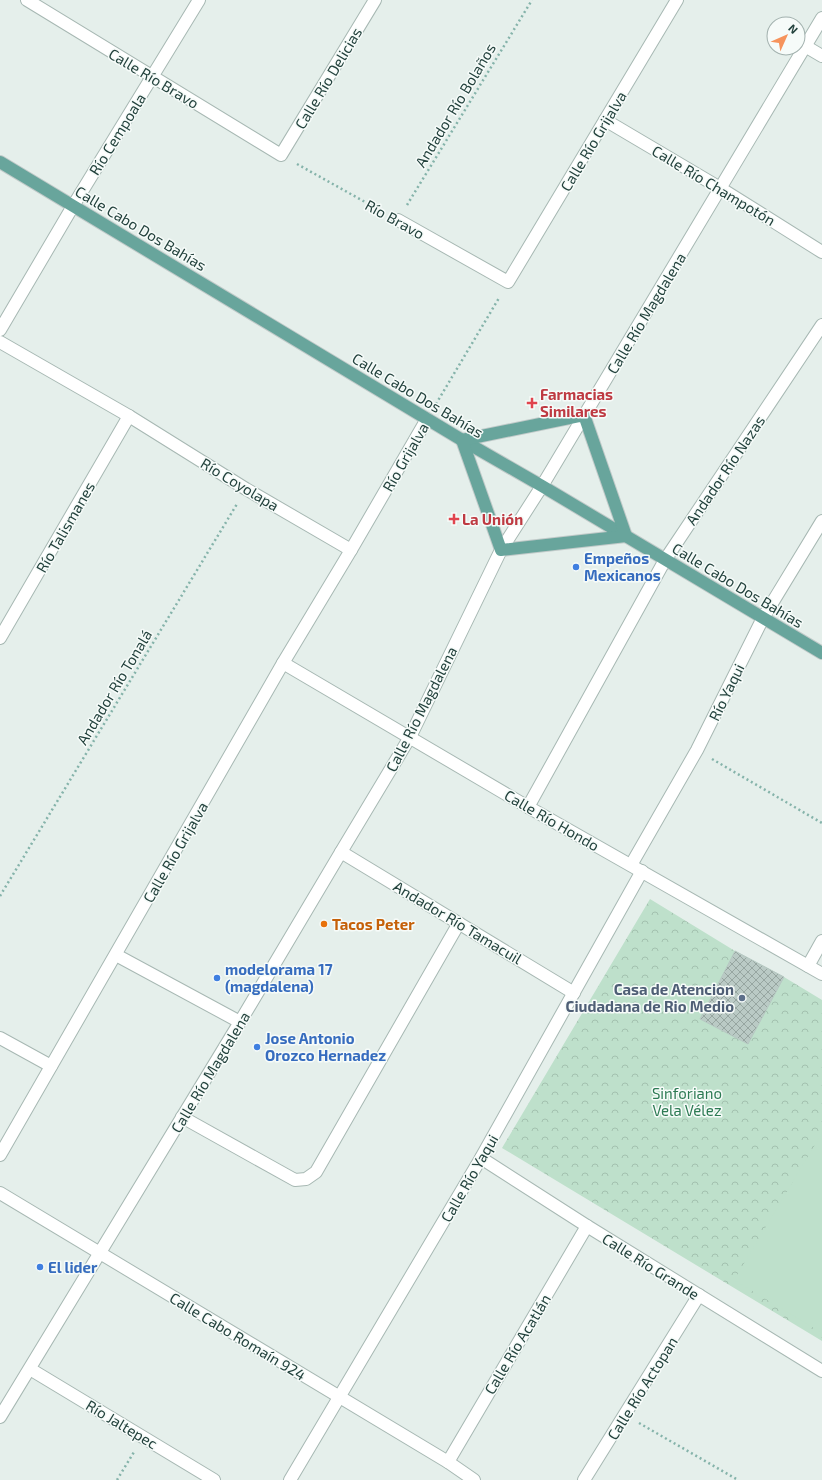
<svg xmlns="http://www.w3.org/2000/svg" width="822" height="1480" viewBox="0 0 822 1480" font-family="'Exo 2',sans-serif">
<style>
.forest{fill:url(#forest-crowns)}
.garden{fill:#bee0cb}
.building{fill:url(#building-cross-hatch);stroke:#b7c9c3}
.lines{fill:none;stroke-linecap:round;stroke-linejoin:round}
.minor-casing{stroke:#a7b8b3;stroke-width:14}
.major-casing{stroke:#c1cac9;stroke-width:14}
.path{stroke:#85b3aa;stroke-width:2.5;stroke-dasharray:2 3;stroke-linecap:butt}
.minor{stroke:#fff;stroke-width:12}
.major{stroke:#68a59c;stroke-width:12}
.health-dot{fill:#e0444e;stroke:#f6fbf9;stroke-width:1.5}
.shop-dot{fill:#3f7fe0;stroke:#f6fbf9;stroke-width:1.5}
.food-dot{fill:#e8710a;stroke:#f6fbf9;stroke-width:1.5}
.service-dot{fill:#5c6f8a;stroke:#f6fbf9;stroke-width:1.5}
.labels{text-anchor:middle;dominant-baseline:central;stroke-width:3;stroke-linejoin:round;paint-order:stroke}
.street-label{font-size:15px;fill:#23423d;stroke:#f6fbf9}
.health-label{font-size:15px;font-weight:bold;fill:#be3a42;stroke:#f6fbf9;text-anchor:start}
.shop-label{font-size:15px;font-weight:bold;fill:#366cbe;stroke:#f6fbf9;text-anchor:start}
.food-label{font-size:15px;font-weight:bold;fill:#c56008;stroke:#f6fbf9;text-anchor:start}
.service-label{font-size:15px;font-weight:bold;fill:#4e5e75;stroke:#f6fbf9;text-anchor:end}
.park-label{font-size:15px;fill:#2c7a53;stroke:#f6fbf9}
</style>
<defs>
<pattern id="forest-crowns" width="20" height="18" patternUnits="userSpaceOnUse"><rect width="20" height="18" fill="#bee0cb"/><path d="M2 6a3 3 0 1 1 6 0M12 15a3 3 0 1 1 6 0" fill="none" stroke="#a3c1af"/></pattern>
<pattern id="building-cross-hatch" width="8" height="8" patternUnits="userSpaceOnUse"><rect width="8" height="8" fill="#bacac5"/><path d="M0 0l8 8M0 8l8-8" fill="none" stroke="#97a6a1"/></pattern>
</defs>
<rect width="100%" height="100%" fill="#e5efeb"/>
<polygon class="forest" points="650,899 735,951 784,977 822,1000 822,1341 502,1148"/>
<polygon class="garden" points="822,1133 822,1333 734,1280"/>
<polygon class="building" points="735,951 784,977 748,1044 700,1019"/>
<g class="lines">
<defs>
<g id="minor">
<polyline points="27,0 281,155 375,0"/>
<polyline points="805,46 822,56"/>
<polyline points="605,120 720,188 822,252"/>
<polyline points="398,220 508,282 677,0"/>
<polyline points="0,330 73,206 199,0"/>
<polyline points="0,342 129,416 246,489 351,550"/>
<polyline points="0,638 129,416"/>
<polyline points="283,663 528,807 822,974"/>
<polyline points="528,807 665,560 822,325"/>
<polyline points="341,852 574,993"/>
<polyline points="631,865 697,750 763,618 822,521"/>
<polyline points="116,955 240,1022"/>
<polyline points="808,966 822,941"/>
<polyline points="0,1038 51,1066"/>
<polyline points="182,1117 295,1180 306,1179 316,1172 459,923"/>
<polyline points="0,1155 283,663 351,550 427,419"/>
<polyline points="481,1158 587,1226 822,1371"/>
<polyline points="0,1193 448,1462 474,1480"/>
<polyline points="30,1369 214,1480"/>
<polyline points="0,1417 240,1022 341,852 410,737 501,550 542,486 822,18"/>
<polyline points="448,1462 587,1226"/>
<polyline points="290,1480 481,1158 642,871"/>
<polyline points="584,1480 699,1295"/>
</g>
<g id="major">
<polyline points="0,162 462,440 542,486 822,653"/>
<polygon points="584,415 626,536 501,550 462,440"/>
</g>
</defs>
<use href="#minor" class="minor-casing"/>
<use href="#major" class="major-casing"/>
<g class="path">
<polyline points="297,164 383,212"/>
<polyline points="407,205 532,0"/>
<polyline points="436,404 499,298"/>
<polyline points="712,759 822,823"/>
<polyline points="0,896 237,504"/>
<polyline points="639,1423 738,1480"/>
<polyline points="117,1480 134,1452"/>
</g>
<use href="#minor" class="minor"/>
<use href="#major" class="major"/>
</g>
<g class="health-dot">
<path d="M530 397h4v4h4v4h-4v4h-4v-4h-4v-4h4z"/>
<path d="M452 513h4v4h4v4h-4v4h-4v-4h-4v-4h4z"/>
</g>
<g class="shop-dot">
<circle cx="576" cy="567" r="4"/>
<circle cx="217" cy="978" r="4"/>
<circle cx="257" cy="1047" r="4"/>
<circle cx="40" cy="1267" r="4"/>
</g>
<circle class="food-dot" cx="324" cy="924" r="4"/>
<circle class="service-dot" cx="742" cy="998" r="4"/>
<g class="labels">
<g class="street-label">
<text transform="translate(154 78) rotate(31)">Calle Río Bravo</text>
<text transform="translate(328 78) rotate(-59)">Calle Río Delicias</text>
<text transform="translate(455 105) rotate(-59)">Andador Río Bolaños</text>
<text transform="translate(117 134) rotate(-58)">Río Cempoala</text>
<text transform="translate(593 141) rotate(-59)">Calle Río Grijalva</text>
<text transform="translate(714 185) rotate(31)">Calle Río Champotón</text>
<text transform="translate(395 219) rotate(29)">Río Bravo</text>
<text transform="translate(141 228) rotate(31)">Calle Cabo Dos Bahías</text>
<text transform="translate(646 313) rotate(-59)">Calle Río Magdalena</text>
<text transform="translate(418 395) rotate(31)">Calle Cabo Dos Bahías</text>
<text transform="translate(405 457) rotate(-60)">Río Grijalva</text>
<text transform="translate(725 470) rotate(-56)">Andador Río Nazas</text>
<text transform="translate(240 484) rotate(31)">Río Coyolapa</text>
<text transform="translate(65 527) rotate(-60)">Río Talismanes</text>
<text transform="translate(738 585) rotate(31)">Calle Cabo Dos Bahías</text>
<text transform="translate(114 687) rotate(-59)">Andador Río Tonalá</text>
<text transform="translate(726 692) rotate(-64)">Río Yaqui</text>
<text transform="translate(421 709) rotate(-63)">Calle Río Magdalena</text>
<text transform="translate(552 820) rotate(30)">Calle Río Hondo</text>
<text transform="translate(175 852) rotate(-60)">Calle Río Grijalva</text>
<text transform="translate(458 922) rotate(31)">Andador Río Tamacuil</text>
<text transform="translate(210 1072) rotate(-59)">Calle Río Magdalena</text>
<text transform="translate(469 1178) rotate(-60)">Calle Río Yaqui</text>
<text transform="translate(651 1266) rotate(32)">Calle Río Grande</text>
<text transform="translate(238 1336) rotate(31)">Calle Cabo Romaín 924</text>
<text transform="translate(517 1344) rotate(-59)">Calle Río Acatlán</text>
<text transform="translate(642 1388) rotate(-58)">Calle Río Actopan</text>
<text transform="translate(122 1424) rotate(31)">Río Jaltepec</text>
</g>
<g class="health-label">
<text x="540" y="394">Farmacias<tspan x="540" dy="17">Similares</tspan></text>
<text x="462" y="519">La Unión</text>
</g>
<g class="shop-label">
<text x="584" y="558">Empeños<tspan x="584" dy="17">Mexicanos</tspan></text>
<text x="225" y="969">modelorama 17<tspan x="225" dy="17">(magdalena)</tspan></text>
<text x="265" y="1038">Jose Antonio<tspan x="265" dy="17">Orozco Hernadez</tspan></text>
<text x="48" y="1267">El lider</text>
</g>
<g class="food-label">
<text x="332" y="924">Tacos Peter</text>
</g>
<g class="service-label">
<text x="734" y="989">Casa de Atencion<tspan x="734" dy="17">Ciudadana de Rio Medio</tspan></text>
</g>
<g class="park-label">
<text x="687" y="1093">Sinforiano<tspan x="687" dy="17">Vela Vélez</tspan></text>
</g>
</g>
<g transform="translate(786 36) rotate(45)"><circle r="19" fill="#f6fbf9" stroke="#a2b1ae"/>
<path d="M0-3L7 15L0 10L-7 15Z" fill="#f6935c"/>
<text y="-6" font-size="11" font-weight="bold" text-anchor="middle" fill="#23423d">N</text>
</g>
</svg>
